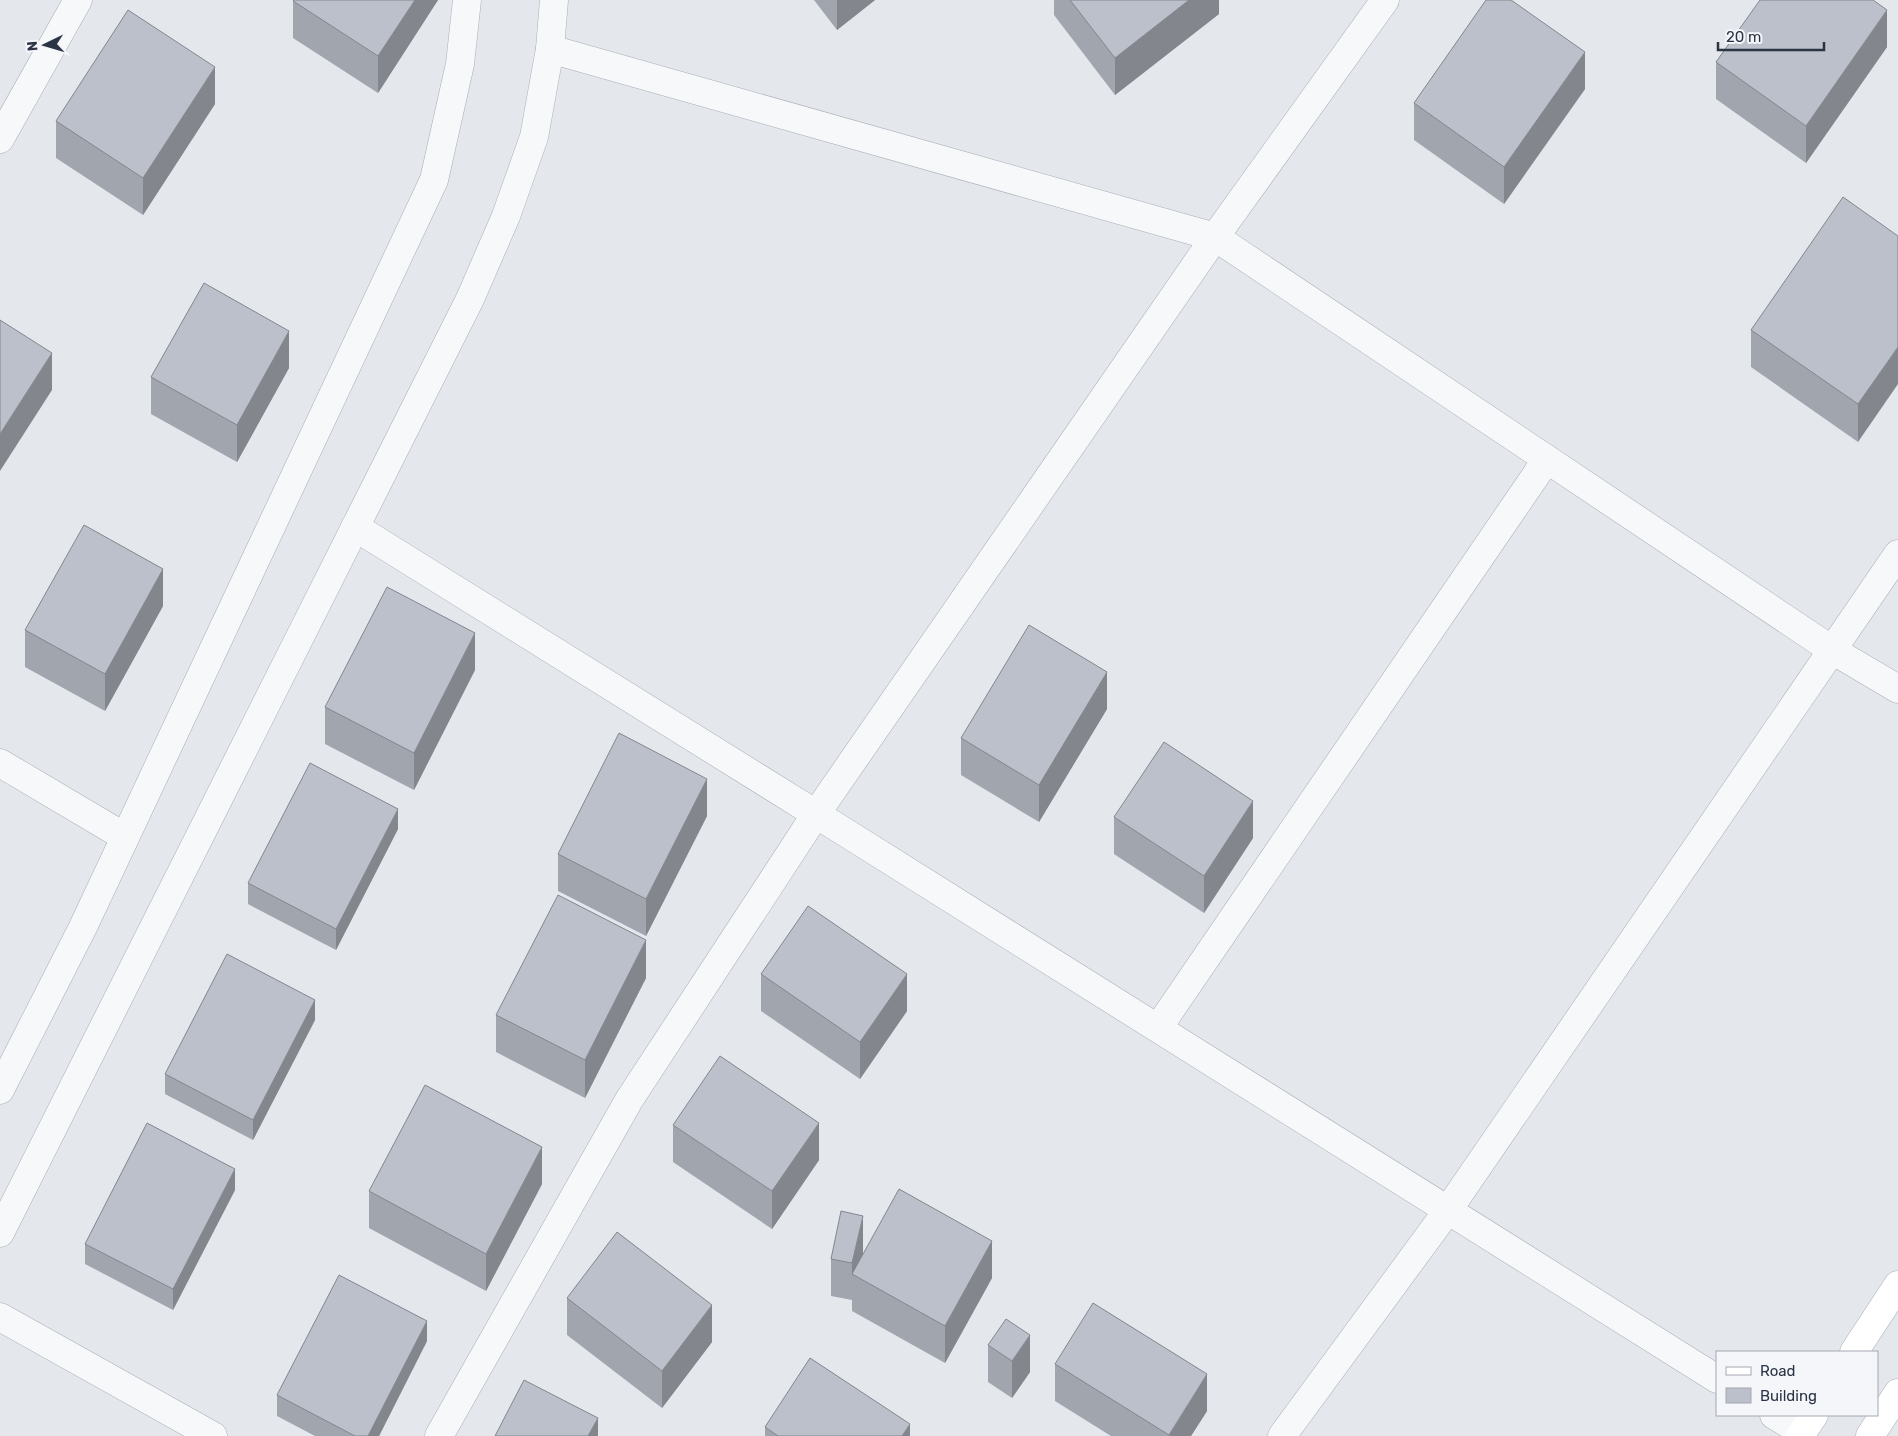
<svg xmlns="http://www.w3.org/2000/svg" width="1898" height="1436" viewBox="0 0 1898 1436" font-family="Rubik,sans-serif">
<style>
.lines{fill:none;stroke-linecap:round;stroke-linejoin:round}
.minor-casing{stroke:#a9aeb7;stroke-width:29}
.tertiary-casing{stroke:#a9aeb7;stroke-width:29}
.secondary-casing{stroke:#a9aeb7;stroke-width:29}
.minor{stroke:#f7f8fa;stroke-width:28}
.tertiary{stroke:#f7f8fa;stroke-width:28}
.secondary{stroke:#fff;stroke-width:28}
.wall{fill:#a1a5ae}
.shaded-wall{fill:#83868d}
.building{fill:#bbc0ca;stroke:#83868d}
</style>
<rect width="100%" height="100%" fill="#e4e7ec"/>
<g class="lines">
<defs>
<g id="minor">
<polyline points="550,49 1215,237 1832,650 1898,689"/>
<polyline points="0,139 78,0"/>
<polyline points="355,527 816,814 1717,1379"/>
<polyline points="0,763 125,837"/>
<polyline points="1158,1028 1547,459"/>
<polyline points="0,1317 213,1436"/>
<polyline points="1774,1415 1802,1432"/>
<polyline points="439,1436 629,1100 816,814 1215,237 1385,0"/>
<polyline points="1282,1436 1448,1210 1898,554"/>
</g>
<g id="tertiary">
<polyline points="0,1090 83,927 434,180 460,64 467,0"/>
<polyline points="0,1233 470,299 506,216 534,137 550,49 554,0"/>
</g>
<g id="secondary">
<polyline points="1854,1352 1898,1285"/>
<polyline points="1800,1436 1814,1415"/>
<polyline points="1870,1436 1898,1393"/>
</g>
</defs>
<use href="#minor" class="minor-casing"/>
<use href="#tertiary" class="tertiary-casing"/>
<use href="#secondary" class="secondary-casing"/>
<use href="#minor" class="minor"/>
<use href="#tertiary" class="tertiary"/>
<use href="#secondary" class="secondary"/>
</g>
<g class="wall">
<polygon points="438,0 378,93 293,38 293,1"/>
<polygon points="814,0 875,0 837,30"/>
<polygon points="1054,0 1219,0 1219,14 1115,95 1054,15"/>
<polygon points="1887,47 1806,163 1716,99 1716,62"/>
<polygon points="1585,89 1504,204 1414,140 1414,103"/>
<polygon points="215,104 143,215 56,158 56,121"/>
<polygon points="1898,236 1858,442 1751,367 1751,330"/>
<polygon points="289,368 237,462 151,414 151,377"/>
<polygon points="163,606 105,711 25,667 25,630"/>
<polygon points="475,670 414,790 325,744 325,707"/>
<polygon points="1107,709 1039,822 961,775 961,738"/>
<polygon points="707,816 646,936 558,891 558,854"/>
<polygon points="1114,817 1253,838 1204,913 1114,854"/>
<polygon points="398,829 336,950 248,904 248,883"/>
<polygon points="761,974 907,1011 860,1079 761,1011"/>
<polygon points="646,978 585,1098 496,1052 496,1015"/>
<polygon points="315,1020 253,1140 165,1094 165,1074"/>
<polygon points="673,1125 819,1160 772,1229 673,1162"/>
<polygon points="542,1184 486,1291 369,1228 369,1191"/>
<polygon points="235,1190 173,1310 85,1264 85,1244"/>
<polygon points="863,1253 863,1255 992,1278 945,1363 852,1311 852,1300 831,1296 831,1259"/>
<polygon points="567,1298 712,1342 662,1408 567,1335"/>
<polygon points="427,1341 379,1436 315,1436 277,1416 277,1395"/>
<polygon points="988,1345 1030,1372 1012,1398 988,1382"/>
<polygon points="1055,1364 1207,1411 1191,1436 1111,1436 1055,1401"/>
<polygon points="765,1427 910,1436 765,1436"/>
</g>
<g class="shaded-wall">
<polygon points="415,0 438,0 378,93 378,56"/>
<polygon points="837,0 875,0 837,30"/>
<polygon points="1189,0 1219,0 1219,14 1115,95 1115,58"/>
<polygon points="1887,10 1887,47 1806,163 1806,126"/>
<polygon points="1585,52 1585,89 1504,204 1504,167"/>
<polygon points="215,67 215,104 143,215 143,178"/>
<polygon points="289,331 289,368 237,462 237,425"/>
<polygon points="1898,347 1898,384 1858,442 1858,404"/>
<polygon points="52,353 52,390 0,471 0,434"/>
<polygon points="163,569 163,606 105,711 105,674"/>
<polygon points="475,633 475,670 414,790 414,753"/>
<polygon points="1107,672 1107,709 1039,822 1039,785"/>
<polygon points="707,779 707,816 646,936 646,899"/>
<polygon points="1253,801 1253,838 1204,913 1204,876"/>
<polygon points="398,809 398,829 336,950 336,929"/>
<polygon points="646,940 646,978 585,1098 585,1060"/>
<polygon points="907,974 907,1011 860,1079 860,1042"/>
<polygon points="315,1000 315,1020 253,1140 253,1120"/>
<polygon points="819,1123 819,1160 772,1229 772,1191"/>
<polygon points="542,1147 542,1184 486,1291 486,1254"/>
<polygon points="235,1169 235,1190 173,1310 173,1289"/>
<polygon points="863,1216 863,1253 858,1277 852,1274 852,1263"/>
<polygon points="992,1241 992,1278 945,1363 945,1326"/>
<polygon points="712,1305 712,1342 662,1408 662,1371"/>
<polygon points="427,1321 427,1341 379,1436 368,1436"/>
<polygon points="1030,1335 1030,1372 1012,1398 1012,1361"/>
<polygon points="1207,1374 1207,1411 1191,1436 1169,1436"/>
<polygon points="598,1418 598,1436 588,1436"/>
<polygon points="910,1424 910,1436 902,1436"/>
</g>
<g class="building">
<polygon points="294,0 415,0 378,56 293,1"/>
<polygon points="1070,0 1189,0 1115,58"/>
<polygon points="1486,0 1511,0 1585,52 1504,167 1414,103"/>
<polygon points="1760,0 1873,0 1887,10 1806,126 1716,62"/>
<polygon points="128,10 215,67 143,178 56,121"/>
<polygon points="1843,197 1898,236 1898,347 1858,404 1751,330"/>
<polygon points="204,283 289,331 237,425 151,377"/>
<polygon points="0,320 52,353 0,434"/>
<polygon points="84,525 163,569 105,674 25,630"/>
<polygon points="387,587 475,633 414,753 325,707"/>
<polygon points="1029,625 1107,672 1039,785 961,738"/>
<polygon points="619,733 707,779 646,899 558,854"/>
<polygon points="1164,742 1253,801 1204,876 1114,817"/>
<polygon points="310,763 398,809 336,929 248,883"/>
<polygon points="558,895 646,940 585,1060 496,1015"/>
<polygon points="808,906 907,974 860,1042 761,974"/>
<polygon points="227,954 315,1000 253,1120 165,1074"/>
<polygon points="720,1056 819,1123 772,1191 673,1125"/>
<polygon points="425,1085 542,1147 486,1254 369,1191"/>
<polygon points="147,1123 235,1169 173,1289 85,1244"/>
<polygon points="899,1189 992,1241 945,1326 852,1274"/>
<polygon points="841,1211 863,1216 852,1263 831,1259"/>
<polygon points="617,1232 712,1305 662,1371 567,1298"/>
<polygon points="339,1275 427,1321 368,1436 355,1436 277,1395"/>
<polygon points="1093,1303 1207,1374 1169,1435 1055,1364"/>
<polygon points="1006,1319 1030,1335 1012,1361 988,1345"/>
<polygon points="810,1358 910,1424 902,1436 778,1436 765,1427"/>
<polygon points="524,1380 598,1418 588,1436 495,1436"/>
</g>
<rect x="1716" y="1351" width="162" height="65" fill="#f4f6f9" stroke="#a4a8b1"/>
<rect x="1726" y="1367" width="25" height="8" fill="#ffffff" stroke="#a4a8b1"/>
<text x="1760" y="1376" font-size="15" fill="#2b3445">Road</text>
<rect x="1726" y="1388" width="25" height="15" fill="#bbc0ca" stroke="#a4a8b1"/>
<text x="1760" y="1401" font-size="15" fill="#2b3445">Building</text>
<g transform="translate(45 45) rotate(265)" stroke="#f4f6f9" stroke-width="4" paint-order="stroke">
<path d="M0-4L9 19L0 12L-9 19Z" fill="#2b3445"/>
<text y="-8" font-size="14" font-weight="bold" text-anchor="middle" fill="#2b3445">N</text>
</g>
<path d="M1718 42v8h106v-8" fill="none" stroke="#2b3445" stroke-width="2.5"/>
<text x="1726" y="42" font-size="15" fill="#2b3445" stroke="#f4f6f9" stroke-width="4" paint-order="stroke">20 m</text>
</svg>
